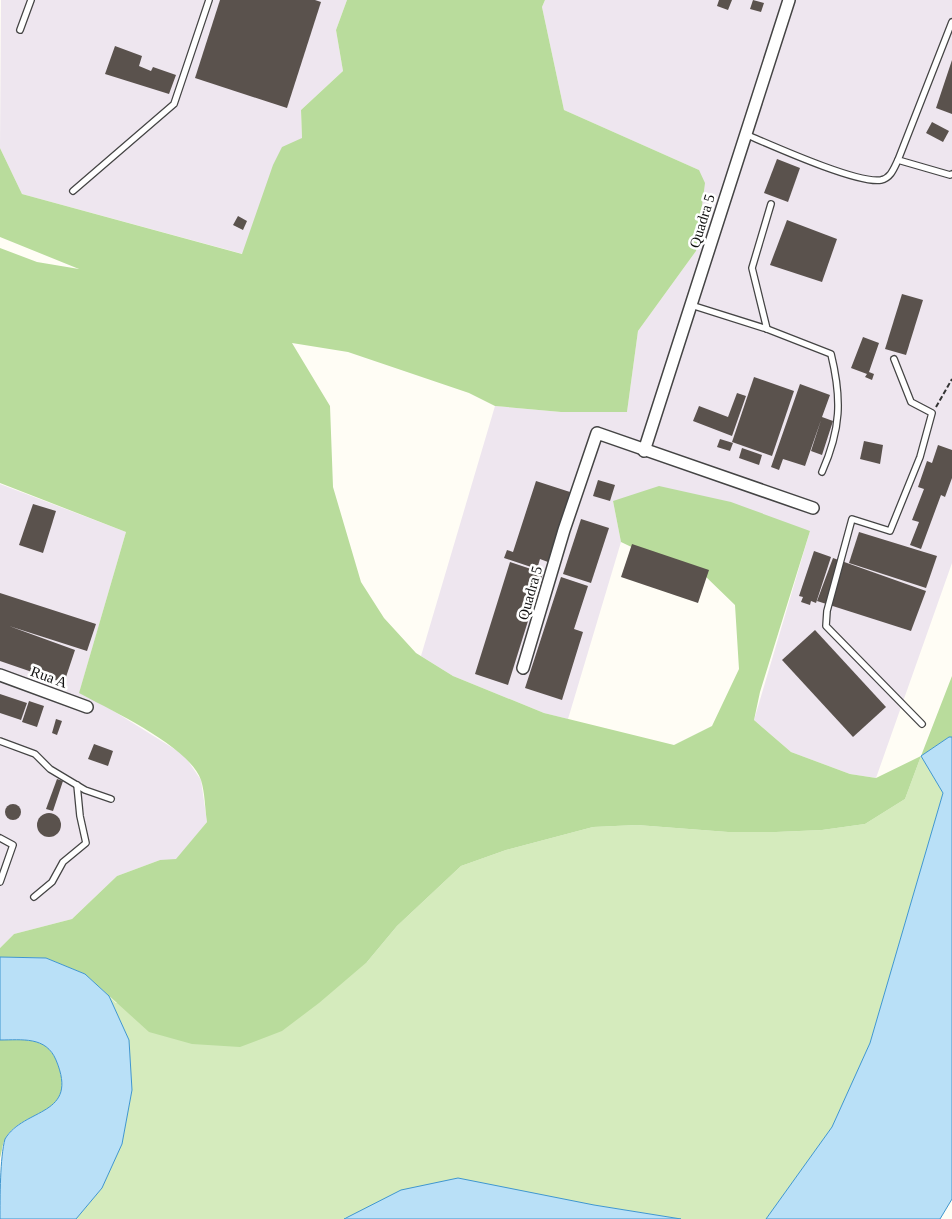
<svg xmlns="http://www.w3.org/2000/svg" width="952" height="1219" viewBox="0 0 952 1219" font-family="'Times New Roman',serif">
<style>
.industrial{fill:#eee6ef}
.green{fill:#d5ebbd}
.forest{fill:#b9dc9c}
.water{fill:#b9e0f7;stroke:#3f96cf}
.building{fill:#5a524d}
.lines{fill:none;stroke-linecap:round;stroke-linejoin:round}
.lane-casing{stroke:#444;stroke-width:8}
.street-casing{stroke:#444;stroke-width:14}
.path{stroke:#333;stroke-width:2;stroke-dasharray:5 2.5;stroke-linecap:butt}
.lane{stroke:#fff;stroke-width:5.5}
.street{stroke:#fff;stroke-width:11}
.labels{text-anchor:middle;dominant-baseline:central;stroke-width:5;stroke-linejoin:round;paint-order:stroke}
.street-label{font-size:15px;fill:#111;stroke:#fff}
</style>
<rect width="100%" height="100%" fill="#fffdf5"/>
<g class="industrial">
<polygon points="1,0 347,0 336,30 343,71 301,110 302,138 243,254 22,194 0,148"/>
<polygon points="545,0 952,0 952,563 876,778 850,774 791,752 754,720 810,531 613,501 621,542 568,719 544,713 453,676 421,656 495,406 561,412 627,412 638,331 696,251 699,170 564,110 542,7"/>
<polygon points="0,484 126,532 80,690 184,755 201,780 207,822 176,860 160,860 117,876 72,919 14,934 0,948"/>
</g>
<polygon class="green" points="921,756 943,793 870,1043 832,1127 766,1219 681,1219 594,1205 346,1217 344,1219 76,1219 102,1188 122,1144 132,1090 129,1040 109,996 116,1003 367,962 397,926 461,866 506,850 593,827 637,825 728,832 776,832 822,830 865,824 905,799"/>
<g class="forest">
<path d="M347 0H545L542 7 564 110 699 170 705 183 696 251 638 331 627 412H561L495 406 469 393 348 352 292 343 330 406 333 487 361 582 384 618 416 653 453 676 544 713 674 745 712 726 739 669 735 605 704 575 669 565 621 542 613 501 659 486 731 502 810 531 760 692 754 720 791 752 850 774 876 778 921 756 952 676V737H949L921 756 905 799 865 824 822 830 776 832H728L637 825 593 827 506 850 461 866 397 926 367 962 319 1003 282 1031 240 1047 192 1044 149 1032 85 974 46 958 0 957V948L14 934 72 919 117 876 160 860 176 859 207 822C205 809 205 793 201 780 189 746 110 710 79 693L126 532 0 483V248L37 262 79 269 0 237V148L22 194 242 254 273 165 282 147 302 138 301 110 343 71 336 30Z"/>
<path d="M0 1040C22 1040 46 1036 56 1060 80 1118 23 1107 5 1139 2 1145 2 1152 0 1158Z"/>
</g>
<g class="water">
<polygon points="949,737 952,737 952,1199 940,1219 766,1219 832,1127 870,1043 943,793 921,756"/>
<path d="M0 957 46 958 85 974 109 996 129 1040 132 1090 122 1144 102 1188 76 1219H0C0 1198 0 1157 5 1139 24 1107 80 1117 56 1060 46 1036 22 1040 0 1040Z"/>
<polygon points="458,1178 594,1205 681,1219 344,1219 401,1190"/>
</g>
<g class="building">
<polygon points="220,0 315,0 321,2 287,108 195,78"/>
<polygon points="719,0 732,0 728,10 717,6"/>
<polygon points="753,0 764,3 761,12 750,9"/>
<polygon points="115,46 142,56 139,66 151,71 153,67 176,75 169,94 105,74"/>
<polygon points="952,60 952,114 936,108"/>
<polygon points="932,122 949,131 943,142 926,133"/>
<polygon points="777,159 800,168 788,202 764,193"/>
<polygon points="238,216 247,221 243,230 233,225"/>
<polygon points="787,220 837,239 822,282 770,265"/>
<polygon points="902,294 923,300 906,355 885,349"/>
<polygon points="863,337 879,343 869,372 874,374 872,380 865,377 867,374 851,368"/>
<polygon points="754,377 794,391 772,456 732,442"/>
<polygon points="800,384 830,395 822,417 833,421 822,455 811,451 821,420 805,466 783,459 779,470 771,467"/>
<polygon points="737,393 746,396 732,436 693,421 699,406 728,417"/>
<polygon points="720,439 733,443 730,451 717,447"/>
<polygon points="864,441 883,445 880,464 860,459"/>
<polygon points="938,445 952,450 952,478 945,497 941,495 921,549 910,545 919,522 912,520 924,489 918,487 927,461 932,463"/>
<polygon points="742,448 762,455 759,465 739,458"/>
<polygon points="598,480 615,485 610,501 593,496"/>
<polygon points="536,481 570,492 548,562 540,559 537,569 504,558 507,550 513,552"/>
<polygon points="33,504 56,511 43,553 19,545"/>
<polygon points="581,519 609,528 591,583 563,574"/>
<polygon points="859,532 937,556 926,588 849,563"/>
<polygon points="632,544 709,570 698,603 621,577"/>
<polygon points="814,551 831,557 816,603 811,601 810,605 801,602 803,597 799,596"/>
<polygon points="833,558 926,591 911,631 817,601"/>
<polygon points="510,562 543,573 508,685 475,674"/>
<polygon points="561,577 588,586 574,629 583,632 562,700 525,688"/>
<polygon points="0,593 96,624 87,651 9,626 75,650 64,683 0,661"/>
<polygon points="815,630 886,707 853,737 782,660"/>
<polygon points="0,694 27,703 21,720 0,713"/>
<polygon points="29,701 44,706 37,727 22,722"/>
<polygon points="56,719 62,721 57,735 52,733"/>
<polygon points="94,744 113,751 108,766 88,759"/>
<polygon points="57,779 63,781 53,811 46,809"/>
<circle cx="13" cy="812" r="8"/>
<circle cx="49" cy="825" r="12"/>
</g>
<g class="lines">
<defs>
<g id="lane">
<polyline points="952,22 898,160 950,175 952,174"/>
<polyline points="20,30 31,0"/>
<path d="M745 134C771 145 857 184 881 180 891 178 894 168 898 160"/>
<polyline points="73,191 174,104 209,0"/>
<path d="M691 305 767 329 831 354C842 399 841 429 822 472"/>
<polyline points="767,329 752,268 771,204"/>
<polyline points="894,359 911,402 932,413 920,457 890,531 852,519 827,611 826,626 922,724"/>
<polyline points="0,741 35,754 50,769 85,790 111,799"/>
<polyline points="0,838 13,845 0,882"/>
<polyline points="34,897 52,882 63,862 86,843 80,816 77,785"/>
</g>
<g id="street">
<polyline points="644,451 789,0"/>
<polyline points="523,668 564,530 597,433 813,508"/>
<polyline points="0,675 87,707"/>
</g>
</defs>
<use href="#lane" class="lane-casing"/>
<use href="#street" class="street-casing"/>
<polyline class="path" points="936,407 952,379"/>
<use href="#lane" class="lane"/>
<use href="#street" class="street"/>
</g>
<g class="labels">
<g class="street-label">
<text transform="translate(702 221) rotate(-73)">Quadra 5</text>
<text transform="translate(530 593) rotate(-74)">Quadra 5</text>
<text transform="translate(49 677) rotate(20)">Rua A</text>
</g>
</g>
</svg>
